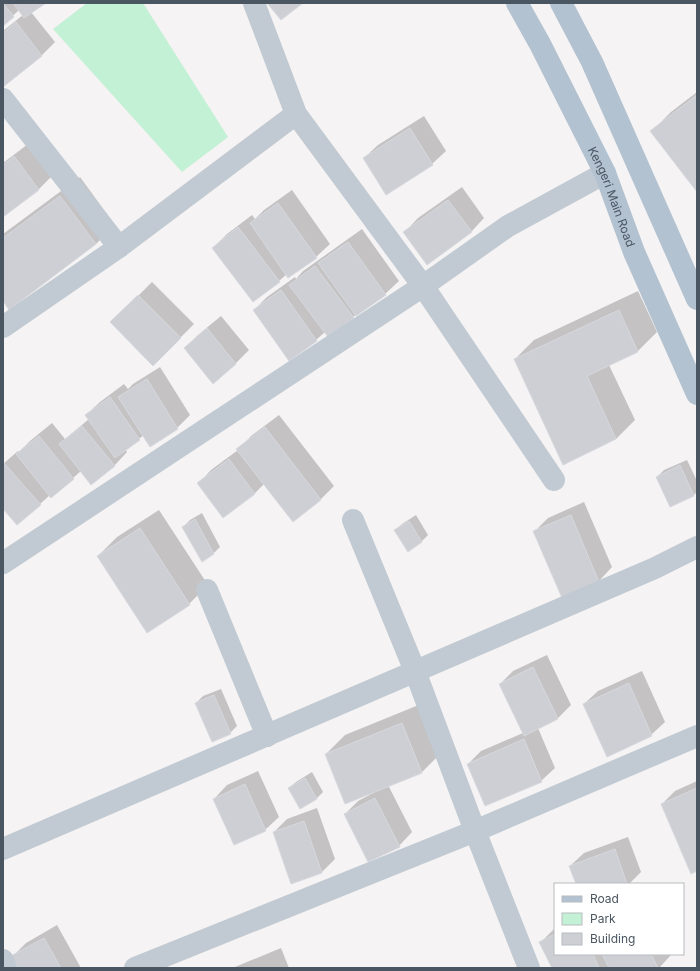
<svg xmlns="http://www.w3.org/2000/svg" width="700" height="971" viewBox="0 0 700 971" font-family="Inter,sans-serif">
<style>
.green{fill:#c3f1d5}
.shadow{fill:#0003}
.building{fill:#cdcfd5;stroke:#d7d9de}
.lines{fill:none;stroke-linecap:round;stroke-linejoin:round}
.minor{stroke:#c1cad2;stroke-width:22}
.major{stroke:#b3c2d1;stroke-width:22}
.labels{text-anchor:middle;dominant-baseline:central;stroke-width:3;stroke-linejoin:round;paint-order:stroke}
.street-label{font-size:12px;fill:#4a5661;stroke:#fff}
</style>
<rect width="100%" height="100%" fill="#f5f3f3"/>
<polygon class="green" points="87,3 143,3 228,137 182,172 53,29"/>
<g class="shadow">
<polygon points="3,3 44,3 31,12 55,42 42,55 3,86 3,31 23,15 19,10 3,25"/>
<polygon points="697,92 697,190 652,131 671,112"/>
<polygon points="424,116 446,151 432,164 364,158 378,145"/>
<polygon points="28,144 52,176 39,189 3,216 3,163"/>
<polygon points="80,177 115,225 96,244 9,308 3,300 3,234"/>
<polygon points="462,187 484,218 471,232 405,232 418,218"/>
<polygon points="292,190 330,244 316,257 287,274 279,281 213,248 227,234 252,215 255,219 264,210"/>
<polygon points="362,229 399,281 385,294 353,317 325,332 316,340 254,310 267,297 295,277 296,279 303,271"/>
<polygon points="152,282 194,324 153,365 112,322"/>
<polygon points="638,291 657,332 638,351 609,365 635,420 616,439 515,359 534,340"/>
<polygon points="221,316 249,350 236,363 213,382 185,348 198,335"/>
<polygon points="160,367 190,415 177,428 144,435 125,449 127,452 114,466 81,471 73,478 50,495 40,504 3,507 3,464 18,451 19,452 30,441 52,423 65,439 89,419 86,415 100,402 124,384 128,389 133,384"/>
<polygon points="279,415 334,486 321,499 293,520 264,484 254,494 198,484 211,470 238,450 251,436"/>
<polygon points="687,460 697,481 697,492 694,495 671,506 657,477 664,470"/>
<polygon points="584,502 612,567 599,581 534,532 548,518"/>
<polygon points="159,510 208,585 189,604 98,556 117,537"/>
<polygon points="202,513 220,547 214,553 202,560 183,527 190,520"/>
<polygon points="416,515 428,535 422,541 408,550 395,531 402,524"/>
<polygon points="547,655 571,705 558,718 538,728 555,768 541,781 468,764 481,751 523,733 500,684 513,671"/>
<polygon points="642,671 665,722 651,735 584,704 598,691"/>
<polygon points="221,689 237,726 230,733 196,703 203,696"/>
<polygon points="421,704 441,753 422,772 388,785 412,832 399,846 345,814 358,801 375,792 326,754 345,735"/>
<polygon points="258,771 279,817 265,830 214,799 227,785"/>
<polygon points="312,772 323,792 317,798 300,808 289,788 296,782"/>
<polygon points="697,781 697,870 662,804 675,791"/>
<polygon points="317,808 335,859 322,872 292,883 274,832 287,819"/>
<polygon points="628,837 641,872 629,884 577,884 570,866 584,853"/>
<polygon points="57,925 81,968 19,968 13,956 26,943"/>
<polygon points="555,928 555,954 671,954 671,955 659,968 553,968 541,942"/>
<polygon points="281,948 289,968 233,968 235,967"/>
</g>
<g class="building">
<polygon points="3,3 14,17 3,26"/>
<polygon points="13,3 46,3 24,18"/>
<polygon points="267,3 303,3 281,20"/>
<polygon points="16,22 42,56 3,87 3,33"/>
<polygon points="697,95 697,192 650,131"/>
<polygon points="410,128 433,165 386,195 363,158"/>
<polygon points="14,156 39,190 3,217 3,165"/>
<polygon points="60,196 96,244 9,310 3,301 3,238"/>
<polygon points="448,200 472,232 427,265 403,232"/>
<polygon points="278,203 317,258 288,278 250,223"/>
<polygon points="238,227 280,282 253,302 212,248"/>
<polygon points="348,242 386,295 356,316 318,263"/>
<polygon points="315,266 354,318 328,337 289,285"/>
<polygon points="281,290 317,341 289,361 253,310"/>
<polygon points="138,295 181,338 153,366 110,322"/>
<polygon points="619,310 638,352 587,376 616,439 563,465 514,359"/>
<polygon points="207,328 236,364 213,384 184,348"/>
<polygon points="147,379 178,429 150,447 118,397"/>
<polygon points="110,397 140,440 115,458 85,415"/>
<polygon points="82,426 115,466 91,485 59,444"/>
<polygon points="265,427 321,500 293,522 236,449"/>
<polygon points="39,436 74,479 51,498 16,454"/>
<polygon points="229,459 255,494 223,518 197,483"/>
<polygon points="4,463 41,505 17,525 3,509 3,464"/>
<polygon points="680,465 694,496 670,507 656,477"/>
<polygon points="571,515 599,582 562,598 533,531"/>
<polygon points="195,519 214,554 202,562 182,527"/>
<polygon points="409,521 422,542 408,552 394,530"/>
<polygon points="140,528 190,605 147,633 97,556"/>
<polygon points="533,667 558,719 524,736 499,684"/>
<polygon points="629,683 652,736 607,757 583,704"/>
<polygon points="214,695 231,734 212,742 195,703"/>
<polygon points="402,723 422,773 345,804 325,754"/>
<polygon points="524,739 542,782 485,806 467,764"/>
<polygon points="305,778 317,799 300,809 288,788"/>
<polygon points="245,784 266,831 234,845 213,799"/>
<polygon points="697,788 697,871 691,874 661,804"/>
<polygon points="375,798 400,847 368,862 344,814"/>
<polygon points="304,821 322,873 291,884 273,832"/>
<polygon points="615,849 627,884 576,884 569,866"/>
<polygon points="555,934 555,954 593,954 599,968 552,968 539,942"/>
<polygon points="44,938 61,968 18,968 11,956"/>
<polygon points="602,954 651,954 658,968 609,968"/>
</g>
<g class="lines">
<g class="minor">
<polyline points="254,3 296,114 423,286 554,480"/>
<polyline points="3,99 119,247"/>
<polyline points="3,327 119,247 296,114"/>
<polyline points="353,520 415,671 475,831 529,968"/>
<polyline points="3,563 423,286 508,226 605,173"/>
<polyline points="207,590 267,736"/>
<polyline points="3,849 655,568 697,547"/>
<polyline points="3,960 6,968"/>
<polyline points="135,968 475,831 697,736"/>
</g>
<g class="major">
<path id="s1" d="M517 3 540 44 605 173 634 252 697 394"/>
<polyline points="561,3 592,62 697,299"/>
</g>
</g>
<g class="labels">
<g class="street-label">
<text stroke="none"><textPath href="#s1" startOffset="216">Kengeri Main Road</textPath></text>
</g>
</g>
<rect width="700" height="971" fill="none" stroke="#4a5661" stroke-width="8"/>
<rect x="554" y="883" width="130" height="72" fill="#ffffff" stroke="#b7bbc0"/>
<rect x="562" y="896" width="20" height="6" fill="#b3c2d1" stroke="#b7bbc0"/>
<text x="590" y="903" font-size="12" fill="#4a5661">Road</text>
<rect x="562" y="913" width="20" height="12" fill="#c3f1d5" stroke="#b7bbc0"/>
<text x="590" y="923" font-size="12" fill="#4a5661">Park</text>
<rect x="562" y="933" width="20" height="12" fill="#cdcfd5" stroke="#b7bbc0"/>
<text x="590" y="943" font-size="12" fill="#4a5661">Building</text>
</svg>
